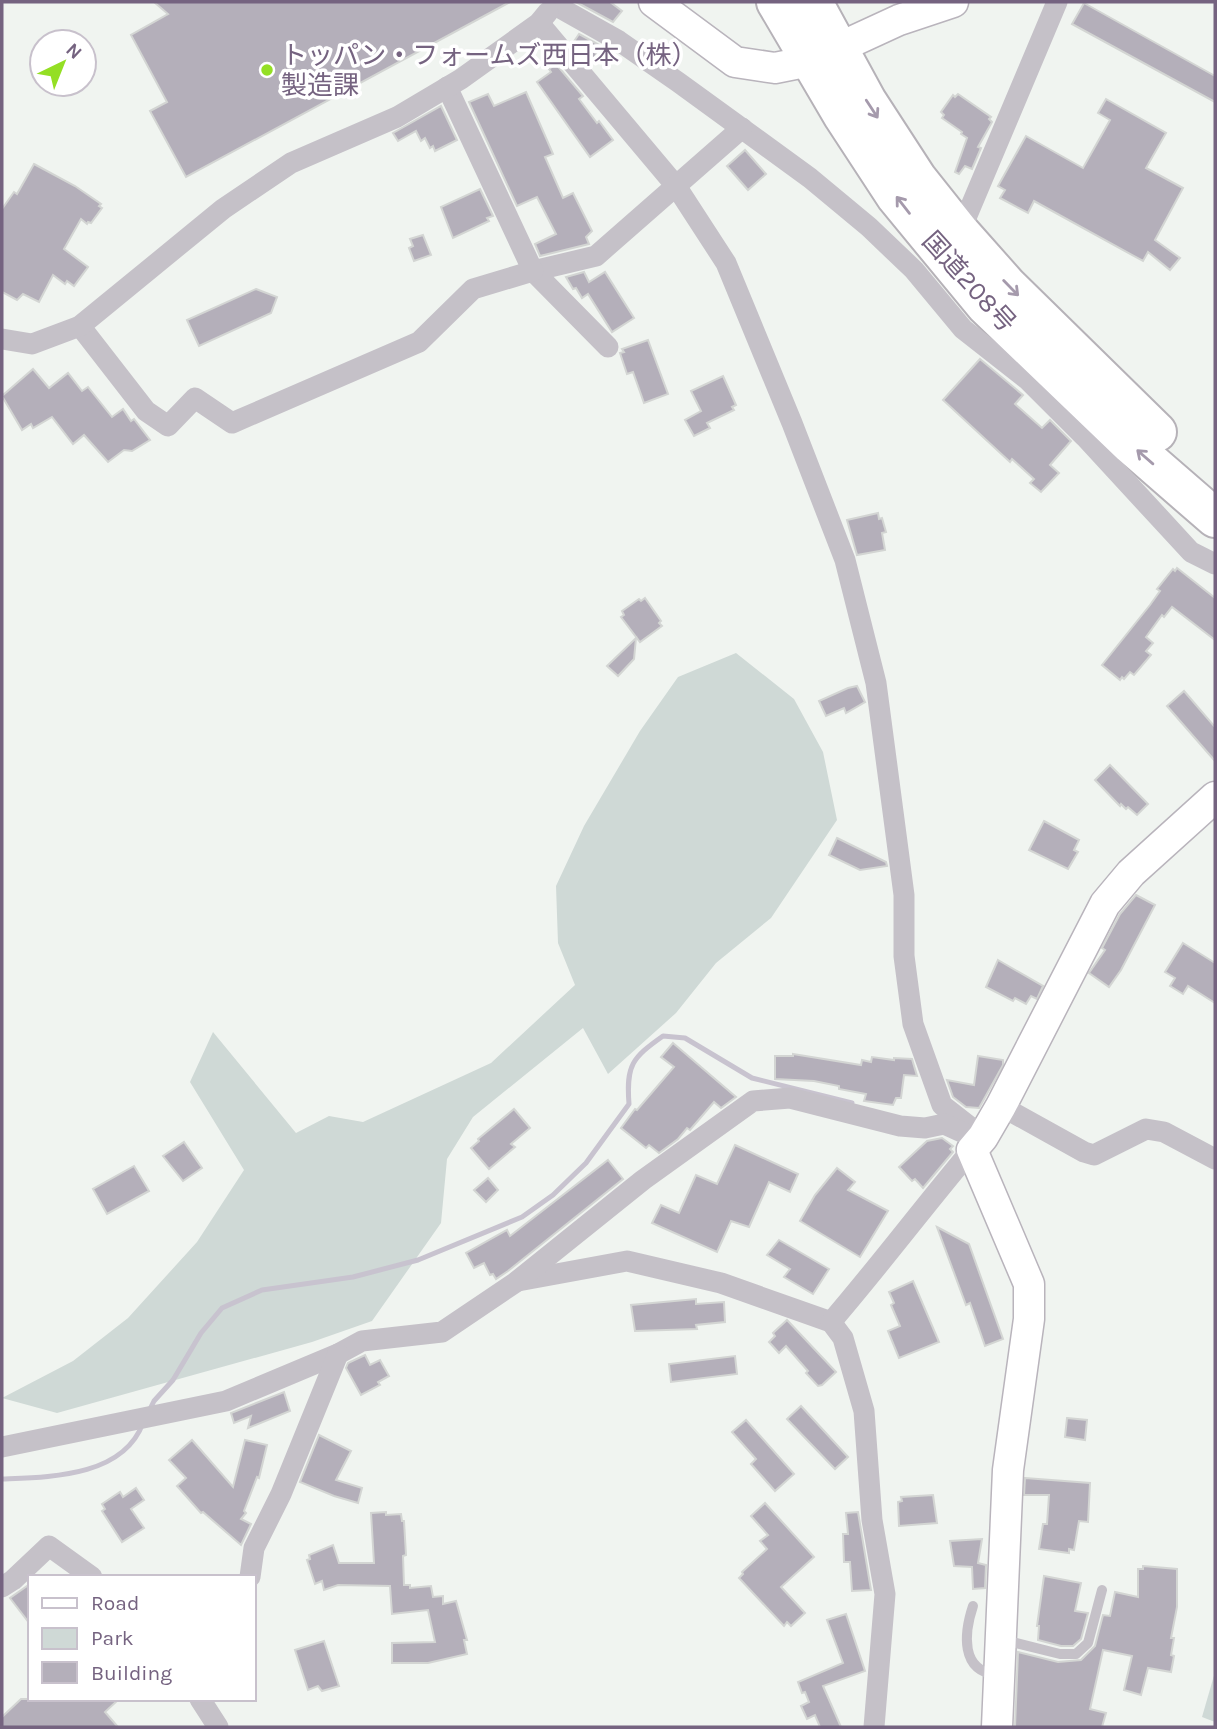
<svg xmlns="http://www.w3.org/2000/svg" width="1217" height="1729" viewBox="0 0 1217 1729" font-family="Karla,'Noto Sans JP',sans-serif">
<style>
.green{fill:#cfd9d6}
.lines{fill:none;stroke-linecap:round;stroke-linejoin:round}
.stream{stroke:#c8c3cf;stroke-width:5}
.building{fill:#b4afba;stroke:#d3d5d3;stroke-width:2}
.secondary-casing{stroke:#b9b4bc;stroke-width:33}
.highway-casing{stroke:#b6b2b8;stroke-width:42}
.lane{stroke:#c5c1c8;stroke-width:10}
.street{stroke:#c5c1c8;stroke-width:21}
.secondary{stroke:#fff;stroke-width:30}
.highway{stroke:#fff;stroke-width:38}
.oneway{stroke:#a59aac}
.poi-dot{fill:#94df24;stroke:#fff;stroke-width:2.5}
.labels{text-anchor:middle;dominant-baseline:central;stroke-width:7;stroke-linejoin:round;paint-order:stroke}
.poi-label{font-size:26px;fill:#756380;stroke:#fff;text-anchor:start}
.street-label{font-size:26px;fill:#756380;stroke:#fff}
</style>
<rect width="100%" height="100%" fill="#f0f4f0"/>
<g class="green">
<polygon points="736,653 794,699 823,752 837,820 771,918 716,963 676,1013 608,1074 583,1028 473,1117 447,1159 441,1223 372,1321 312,1342 57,1413 2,1398 73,1361 128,1318 197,1242 244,1170 190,1082 213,1032 296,1133 329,1116 363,1122 491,1063 575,985 558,943 556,886 584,826 640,731 678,677"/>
<polygon points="1215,1672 1215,1722 1202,1717"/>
</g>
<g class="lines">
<g class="stream">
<path d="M149 1411 154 1401 173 1380 201 1333 222 1308 262 1290 353 1277 418 1260 522 1217 553 1195 586 1163 629 1104C626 1065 632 1058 663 1036L685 1038 752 1078 852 1103"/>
<path d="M2 1479C50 1477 123 1477 143 1423"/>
</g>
</g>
<g class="building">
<polygon points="154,2 510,2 186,177 150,111 167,102 131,35 168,14"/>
<polygon points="576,2 610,2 622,11 613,22"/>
<polygon points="1084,3 1215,76 1215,102 1072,24"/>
<polygon points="579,34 601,46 591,64 573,43"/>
<polygon points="556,64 583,96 579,99 597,123 599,121 613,140 590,157 537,82 551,72 549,69"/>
<polygon points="526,92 553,154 545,157 563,198 573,193 592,231 586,237 589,244 540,256 535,244 556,234 537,197 517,206 469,102 488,94 494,106"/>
<polygon points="958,94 991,117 989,119 992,122 978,147 981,148 972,169 965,166 959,174 955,172 967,138 961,134 962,132 942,118 944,115 941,112 953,95 955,97"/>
<polygon points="1106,99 1166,133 1146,168 1183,188 1155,240 1180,258 1170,270 1148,252 1143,261 1034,201 1028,213 1000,198 1005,190 998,186 1026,136 1083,168 1110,120 1098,113"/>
<polygon points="441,106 457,140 435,151 433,146 430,148 425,138 421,141 416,131 398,141 393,133"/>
<polygon points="745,150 766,174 748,190 727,166"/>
<polygon points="34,164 75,186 101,204 99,206 102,208 91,223 88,222 87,224 81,219 64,249 88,267 74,286 67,281 65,284 53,275 39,302 23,294 17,300 2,292 2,209 14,192 17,194"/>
<polygon points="480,189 493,216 487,218 489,221 453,238 441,207"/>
<polygon points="423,235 431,255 414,261 409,248 413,246 410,239"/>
<polygon points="584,272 589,282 605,272 634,318 612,332 588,294 582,298 576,288 573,289 566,277"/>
<polygon points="256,289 277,297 271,313 199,346 187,320"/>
<polygon points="648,340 668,394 644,403 633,372 627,374 620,353 624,352 622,349"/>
<polygon points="980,359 1023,395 1015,404 1042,428 1050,420 1071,441 1050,465 1059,473 1041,492 1030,483 1034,479 1012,459 1010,462 943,400"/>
<polygon points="33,369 49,388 68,373 82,391 88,387 112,417 123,409 131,421 134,419 150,440 132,451 124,450 108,462 84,435 73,444 52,417 33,428 31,424 22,430 2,396"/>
<polygon points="723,376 736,405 732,407 734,410 707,423 710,428 694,436 685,420 701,411 691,391"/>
<polygon points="878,513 879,519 882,518 886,532 882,533 885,550 857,555 847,520"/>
<polygon points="1177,568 1215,598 1215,640 1172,607 1164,617 1162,615 1146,637 1153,643 1146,651 1151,655 1134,675 1130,672 1124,679 1122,677 1120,680 1102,665 1150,605 1160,591 1157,589 1173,569 1175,571"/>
<polygon points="645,598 661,621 659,623 662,626 640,642 621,617 624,615 622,611 639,599 641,601"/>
<polygon points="636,638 634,659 618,676 607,666"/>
<polygon points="857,686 865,702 846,713 844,708 826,716 819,701 848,688"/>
<polygon points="1184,691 1215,727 1215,761 1167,706"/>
<polygon points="1110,765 1148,804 1137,815 1128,807 1126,809 1121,804 1120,806 1095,780"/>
<polygon points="1044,821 1079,840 1074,850 1078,852 1068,869 1029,850"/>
<polygon points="837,838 886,862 887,866 860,870 829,855"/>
<polygon points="1136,895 1155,905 1121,970 1109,987 1089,973 1105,950 1102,948 1120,914"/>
<polygon points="1183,943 1215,963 1215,1003 1188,986 1183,994 1170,986 1175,978 1165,972"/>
<polygon points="998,960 1043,986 1037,999 1031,996 1026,1004 1015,998 1013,1001 986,987"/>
<polygon points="673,1043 736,1097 721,1108 714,1102 690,1130 687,1128 678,1139 659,1153 649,1145 646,1148 621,1128 635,1109 637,1110 674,1067 661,1057"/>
<polygon points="793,1054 861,1065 862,1060 871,1062 872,1057 894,1060 894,1058 912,1059 917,1076 904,1075 901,1098 896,1098 893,1105 864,1101 866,1094 839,1089 839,1086 814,1081 775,1079 775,1056 793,1056"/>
<polygon points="978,1056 1003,1060 1003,1065 979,1108 966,1107 953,1097 947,1080 974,1085"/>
<polygon points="514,1109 530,1128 511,1144 515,1147 489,1169 471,1148 479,1141 478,1139"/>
<polygon points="942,1138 953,1146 950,1149 953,1152 923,1188 915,1179 912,1181 899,1167 927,1141"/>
<polygon points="184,1142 202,1168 183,1181 163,1156"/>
<polygon points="735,1145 798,1174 790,1192 769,1182 749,1227 731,1221 717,1252 652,1223 661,1205 679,1213 696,1175 717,1184"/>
<polygon points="608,1160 623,1179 508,1271 496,1279 493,1274 490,1275 484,1263 474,1268 466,1253 507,1230 510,1236"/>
<polygon points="134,1166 149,1191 107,1214 93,1189"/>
<polygon points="837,1168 855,1182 848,1190 888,1211 860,1257 800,1221 815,1195"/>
<polygon points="488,1178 498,1190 486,1202 474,1190"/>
<polygon points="937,1227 969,1244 1003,1339 985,1346 970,1303 966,1305"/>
<polygon points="779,1240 829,1269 813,1294 784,1277 790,1269 767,1255"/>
<polygon points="913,1281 939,1342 899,1358 888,1331 900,1326 891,1305 894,1303 889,1292"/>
<polygon points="696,1299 696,1304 724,1302 725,1322 696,1325 697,1329 635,1331 631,1305"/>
<polygon points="787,1320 836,1372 822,1385 818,1386 806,1373 808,1371 786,1346 779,1353 769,1342 775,1336 773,1333"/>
<polygon points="365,1355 370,1365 380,1360 389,1376 378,1382 380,1385 361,1395 346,1368 348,1363"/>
<polygon points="735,1356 737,1374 671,1382 669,1364"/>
<polygon points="284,1392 290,1411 248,1428 251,1416 234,1423 231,1413"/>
<polygon points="801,1406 848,1457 835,1469 787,1419"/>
<polygon points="1067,1418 1087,1420 1085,1440 1065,1437"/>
<polygon points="746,1420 794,1474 775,1491 751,1464 756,1459 732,1432"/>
<polygon points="319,1435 351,1451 336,1480 362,1488 358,1503 334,1496 300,1482"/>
<polygon points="192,1440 233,1487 245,1440 267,1445 259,1478 257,1477 244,1511 246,1513 241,1519 251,1524 241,1545 203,1512 201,1513 177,1486 186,1478 169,1460"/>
<polygon points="1025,1478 1090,1483 1088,1522 1079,1521 1074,1550 1069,1549 1069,1553 1039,1549 1043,1524 1047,1524 1049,1495 1024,1495"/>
<polygon points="136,1488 144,1500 131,1509 144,1528 122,1542 102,1511 105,1509 102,1504 120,1492 123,1497"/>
<polygon points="933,1495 937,1523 899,1526 898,1502 902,1501 901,1497"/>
<polygon points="765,1503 814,1557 781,1587 805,1613 791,1626 787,1622 784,1626 739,1578 743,1574 742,1572 767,1549 760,1541 768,1535 751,1516"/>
<polygon points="386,1512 386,1515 401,1514 402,1521 404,1521 406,1555 403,1556 404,1585 410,1585 410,1588 431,1586 433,1597 443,1596 443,1604 456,1601 467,1640 464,1640 467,1654 428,1663 392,1663 392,1643 435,1642 428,1610 392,1614 390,1586 338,1585 324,1590 322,1581 315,1584 307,1560 310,1559 309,1555 333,1545 339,1563 374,1563 371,1513"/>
<polygon points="858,1512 871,1590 852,1591 850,1562 844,1562 843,1534 848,1534 846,1513"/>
<polygon points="982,1539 978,1563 986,1565 985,1588 973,1589 972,1567 954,1566 950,1541"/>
<polygon points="1143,1566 1177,1569 1177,1607 1171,1638 1174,1638 1171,1655 1174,1656 1171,1672 1148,1668 1141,1695 1124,1690 1132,1656 1103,1650 1090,1709 1106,1713 1102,1727 1015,1727 1018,1652 1058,1662 1081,1660 1095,1646 1103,1615 1110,1616 1115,1592 1138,1597 1138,1569 1143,1569"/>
<polygon points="1044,1576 1081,1583 1075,1611 1088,1613 1081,1639 1073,1646 1061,1646 1038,1640 1039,1626 1037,1626"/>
<polygon points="30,1584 30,1624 10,1598"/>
<polygon points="846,1614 865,1671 823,1686 841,1727 820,1727 815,1715 807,1719 801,1706 809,1702 805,1692 802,1693 798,1682 843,1663 827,1620"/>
<polygon points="324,1641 339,1686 322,1691 318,1686 308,1690 295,1650"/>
<polygon points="21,1699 119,1699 105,1712 118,1727 2,1727 2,1717"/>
</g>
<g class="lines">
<defs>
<g id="secondary">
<polyline points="654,2 735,62 775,68 810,61 899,20 953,2"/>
<polyline points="997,1727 1008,1470 1029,1319 1029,1284 972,1150 983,1137 1001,1106 1105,904 1131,873 1215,797"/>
</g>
<g id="highway">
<polyline points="776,2 843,116 896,197 985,305 1131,445 1215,518"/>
<polyline points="813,2 867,101 917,178 960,232 1007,285 1157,432"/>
</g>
</defs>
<use href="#secondary" class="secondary-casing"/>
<use href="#highway" class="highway-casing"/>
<g class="lane">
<path d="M973 1606C964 1633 960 1671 997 1675"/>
<polyline points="1004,1640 1060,1654 1076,1654 1088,1643 1102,1590"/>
</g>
<g class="street">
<polyline points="555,5 619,41 678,82 810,178 869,227 914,270 963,329 1028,380 1085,437 1191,552 1215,564"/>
<polyline points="539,23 676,186 726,263 792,423 845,560 876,683 904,895 904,956 913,1024 942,1105 983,1137"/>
<polyline points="960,232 1057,2"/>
<polyline points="533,271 596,256 742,128"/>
<polyline points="533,271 608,347"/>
<polyline points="80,326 146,411 168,426 195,398 232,423 419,342 473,289 533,271 447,87"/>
<polyline points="2,339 32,344 80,326 223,209 291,163 397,117 461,79 539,23 548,12"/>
<polyline points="1001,1106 1084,1152 1094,1155 1146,1129 1164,1132 1215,1159"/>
<polyline points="518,1281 627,1261 721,1283 831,1322 843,1338 864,1411 872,1520 885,1594 874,1727"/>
<path d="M831 1322C880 1265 925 1205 974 1147"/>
<polyline points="2,1447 226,1401 338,1354 362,1341 442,1332 516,1282 643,1180 753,1101 790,1098 900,1126 925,1128 944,1124 966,1134"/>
<polyline points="250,1577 254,1548 281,1494 338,1354"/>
<polyline points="2,1587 13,1580 49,1546 92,1577"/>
<polyline points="200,1699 218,1727"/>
</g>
<use href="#secondary" class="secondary"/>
<use href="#highway" class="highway"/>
</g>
<defs><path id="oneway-shaft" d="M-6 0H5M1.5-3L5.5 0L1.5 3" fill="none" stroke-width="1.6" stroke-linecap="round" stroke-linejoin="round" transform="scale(1.75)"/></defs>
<g class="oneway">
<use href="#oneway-shaft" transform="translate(872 109) rotate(57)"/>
<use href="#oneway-shaft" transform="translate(903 205) rotate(-128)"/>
<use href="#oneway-shaft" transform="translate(1011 288) rotate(46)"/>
<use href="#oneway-shaft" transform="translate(1145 457) rotate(-139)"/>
</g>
<circle class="poi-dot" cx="267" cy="70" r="7"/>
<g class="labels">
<g class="poi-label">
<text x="281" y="55">トッパン・フォームズ西日本（株）<tspan x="281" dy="30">製造課</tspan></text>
</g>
<g class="street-label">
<text transform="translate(969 282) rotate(48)">国道208号</text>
</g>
</g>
<rect width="1217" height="1729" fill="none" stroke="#756380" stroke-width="7"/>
<rect x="28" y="1575" width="228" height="126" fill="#ffffff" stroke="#c8c1cc" stroke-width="2"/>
<rect x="42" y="1598" width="35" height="10" fill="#ffffff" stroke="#c8c1cc" stroke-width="2"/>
<text x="91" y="1610" font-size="21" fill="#756380">Road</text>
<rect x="42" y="1628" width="35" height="21" fill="#cfd9d6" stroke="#c8c1cc" stroke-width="2"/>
<text x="91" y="1645" font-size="21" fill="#756380">Park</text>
<rect x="42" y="1662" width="35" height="21" fill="#b4afba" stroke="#c8c1cc" stroke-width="2"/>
<text x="91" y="1680" font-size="21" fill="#756380">Building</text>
<g transform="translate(63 63) rotate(43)"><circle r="33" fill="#ffffff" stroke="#c8c1cc" stroke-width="2"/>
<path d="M0-5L12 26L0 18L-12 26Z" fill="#94df24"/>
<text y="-10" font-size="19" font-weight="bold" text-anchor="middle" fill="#756380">N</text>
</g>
</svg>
